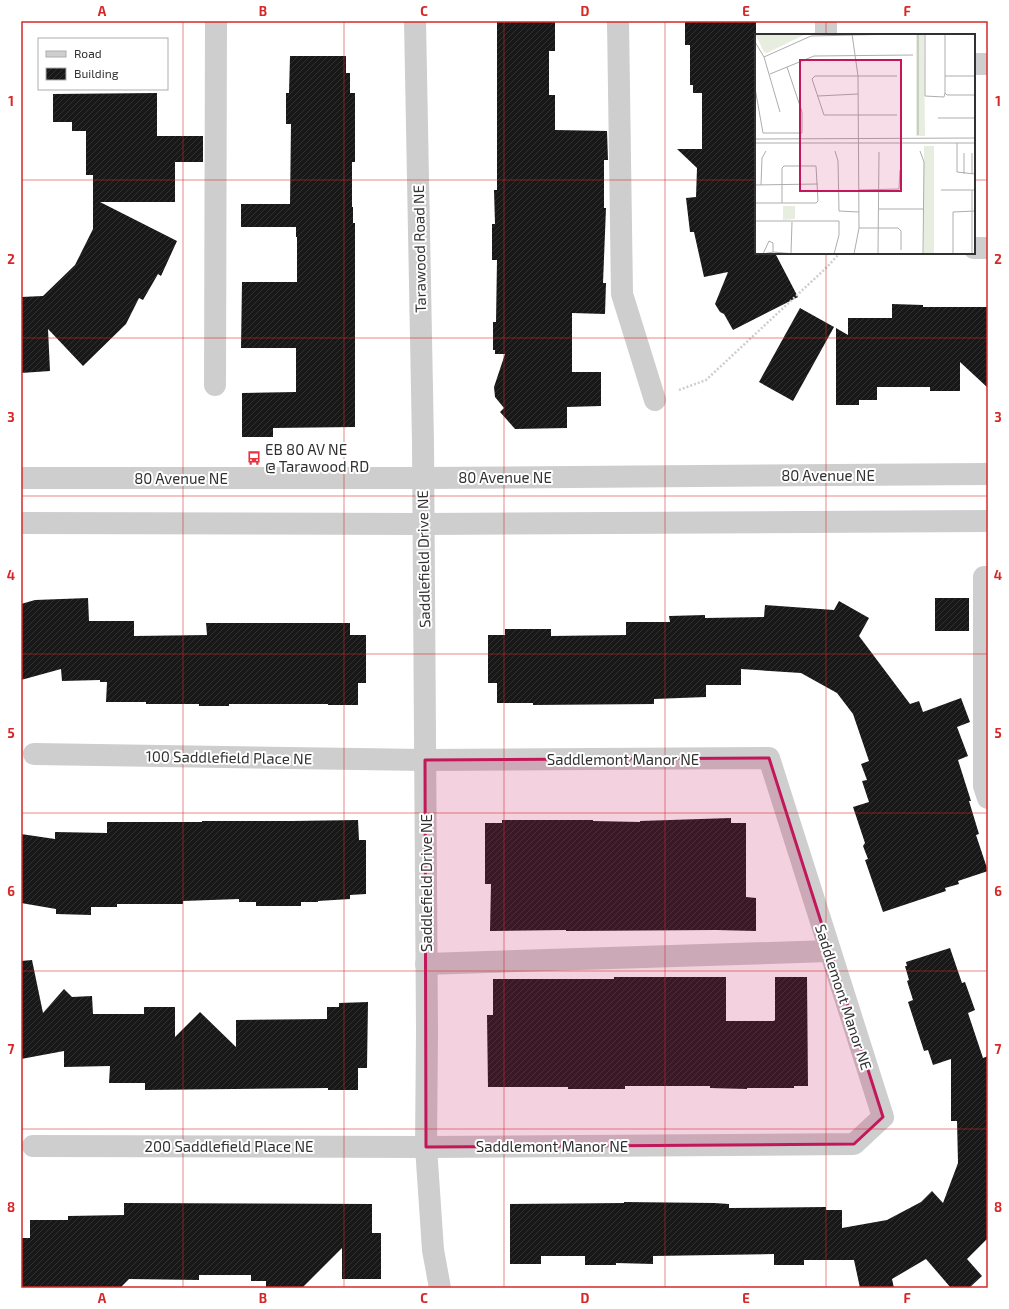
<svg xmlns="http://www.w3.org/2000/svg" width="1009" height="1309" viewBox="0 0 1009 1309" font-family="'Exo 2',sans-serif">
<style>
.building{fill:url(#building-hatch)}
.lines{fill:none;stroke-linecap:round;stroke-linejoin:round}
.path{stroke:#cecece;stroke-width:2.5;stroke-dasharray:2 2;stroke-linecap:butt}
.minor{stroke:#cecece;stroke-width:22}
.marked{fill:#c2185b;fill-opacity:0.2;stroke:#c2185b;stroke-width:3;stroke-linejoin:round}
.grid{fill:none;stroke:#d62828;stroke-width:1;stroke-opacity:0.55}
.labels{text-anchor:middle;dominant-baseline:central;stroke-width:4;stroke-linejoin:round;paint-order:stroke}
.street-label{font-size:15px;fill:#313131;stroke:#fff}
.poi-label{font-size:15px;fill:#313131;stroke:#fff;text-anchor:start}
.inset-road{fill:none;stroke:#adadad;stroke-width:1}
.view{fill:#c2185b;fill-opacity:0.15;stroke:#c2185b;stroke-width:2}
.inset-edge{fill:none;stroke:#313131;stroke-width:2}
.neatline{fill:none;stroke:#d62828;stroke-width:1.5}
.grid-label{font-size:13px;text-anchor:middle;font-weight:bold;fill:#d62828}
</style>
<defs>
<pattern id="building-hatch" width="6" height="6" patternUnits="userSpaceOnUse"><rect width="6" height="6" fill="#181818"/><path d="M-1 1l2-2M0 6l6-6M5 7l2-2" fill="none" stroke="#313131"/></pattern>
</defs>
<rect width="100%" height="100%" fill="#fff"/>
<g class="building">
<polygon points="497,21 555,21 555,51 549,51 549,95 555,95 555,130 607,131 608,160 604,160 604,208 606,208 603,283 606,283 605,314 572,313 572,372 601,372 601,406 567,407 567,428 515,429 500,412 504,408 495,397 494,387 505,354 495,354 495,350 493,350 493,322 496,322 497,260 492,260 492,224 495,224 494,190 497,190"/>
<polygon points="685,21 756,21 756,253 775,253 798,297 733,330 724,314 720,312 715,304 728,272 704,277 694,232 690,232 686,198 696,197 697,168 677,149 702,149 702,93 693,93 693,85 690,85 690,45 685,45"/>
<polygon points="290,56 346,56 346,73 350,73 350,93 355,93 355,162 352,162 352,207 353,207 353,223 355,223 355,427 273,428 273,437 242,437 242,393 296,392 296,348 241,348 242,282 297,282 297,237 296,237 296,227 241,227 241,204 290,204 291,124 286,124 286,93 289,93"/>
<polygon points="157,93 157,136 203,136 203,162 175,162 175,202 100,202 177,241 161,276 158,274 143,300 139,298 126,324 83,366 48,329 50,371 21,373 21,297 43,296 75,265 93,229 93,175 86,175 86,131 72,131 72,122 53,122 53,94"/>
<polygon points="892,304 923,305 923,307 988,307 988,388 960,362 960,391 930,391 930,387 877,387 877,400 859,400 859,405 836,405 836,328 848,335 848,318 892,318"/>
<polygon points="800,308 834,327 793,401 759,382"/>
<polygon points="88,598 89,621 134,621 134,636 207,635 206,623 350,623 350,635 366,635 366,683 358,683 358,705 328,705 328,704 229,704 229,706 199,706 199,704 146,704 146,702 106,702 107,682 100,682 100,680 62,681 61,669 21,680 21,604 35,600"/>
<rect x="935" y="598" width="34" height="33"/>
<polygon points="839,601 869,618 859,636 910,704 919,701 923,712 961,698 970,722 957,727 968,756 958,760 971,801 969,801 979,834 976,835 988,871 958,881 959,884 945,888 946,891 883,912 865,860 868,859 863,846 865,843 853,807 869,802 862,781 867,780 861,764 869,761 853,714 837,693 801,673 741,669 741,685 706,685 706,697 654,699 654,704 533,705 533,703 497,703 497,683 488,683 488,635 505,635 505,629 551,629 551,636 626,635 626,622 670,622 669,616 705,615 705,618 764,617 765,605 834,610"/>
<polygon points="731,818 731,823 746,823 746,897 756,898 756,931 716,930 566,931 566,930 490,931 491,884 485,884 485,823 502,823 502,820 593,820 593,821 640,822 640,821"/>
<polygon points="358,820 359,840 366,840 366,894 350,895 350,899 318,901 318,902 301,902 301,906 256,906 256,902 239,902 239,899 183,901 183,904 117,904 117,907 91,907 91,915 56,914 56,909 21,903 21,834 55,839 55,832 107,833 107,822 202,822 202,821 292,821"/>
<polygon points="950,948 962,983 965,982 975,1010 968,1013 983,1058 988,1056 988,1238 967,1259 982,1276 969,1288 951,1288 926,1259 892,1279 894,1288 860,1288 854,1260 804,1260 804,1265 774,1265 774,1254 653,1256 653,1264 616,1263 616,1265 585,1265 585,1256 541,1256 541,1264 510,1264 510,1204 624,1203 624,1202 714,1203 729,1204 729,1208 826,1207 826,1210 842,1210 842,1228 887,1220 921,1202 932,1191 943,1203 958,1163 957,1121 951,1121 951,1059 933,1065 928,1050 924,1051 908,1002 913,1000 907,981 909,980 905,966 907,966 906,962"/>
<polygon points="32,960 43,1013 64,989 72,997 92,996 93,1014 144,1014 144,1007 175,1007 175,1037 200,1012 236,1047 236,1020 327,1019 327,1007 339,1007 339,1003 368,1002 367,1068 358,1068 358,1090 328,1090 328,1088 145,1090 145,1083 109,1083 110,1066 64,1067 64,1051 21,1059 21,961"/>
<polygon points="614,977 726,977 726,1021 774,1021 775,1020 775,977 807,977 808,1086 794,1086 794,1088 747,1088 747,1089 710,1088 710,1086 625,1086 625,1089 568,1089 568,1087 488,1087 487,1015 493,1015 493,979 614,979"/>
<polygon points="124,1203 372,1204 372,1233 381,1233 381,1279 342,1279 342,1248 302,1288 266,1288 266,1281 251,1281 251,1275 199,1275 199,1280 129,1279 120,1288 37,1288 37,1287 22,1287 22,1238 30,1238 30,1220 68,1220 68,1216 124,1215"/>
</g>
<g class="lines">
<polyline class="path" points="679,390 706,380 825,269 840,253"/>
<g class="minor">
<polyline points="415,21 423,442 427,1032 426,1147 433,1250 440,1288"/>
<polyline points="618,21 622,294 655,400"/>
<polyline points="826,21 826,35"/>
<polyline points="974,64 988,64"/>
<polyline points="974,248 988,248"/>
<polyline points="215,385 216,21"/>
<polyline points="21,478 423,478 988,474"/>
<polyline points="21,523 423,524 988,521"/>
<polyline points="988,577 984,577 984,786 988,798"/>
<polyline points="426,964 830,951"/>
<polyline points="33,1146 426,1147 854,1144 883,1117 769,758 425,760 34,754"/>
</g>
</g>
<path class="marked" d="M769 758 883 1117 854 1144 426 1147 425 760Z"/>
<path class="grid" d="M183 21V1288M344 21V1288M504 21V1288M665 21V1288M826 21V35M21 180H756M974 180H988M826 253V1288M21 338H988M21 496H988M21 654H988M21 813H988M21 971H988M21 1129H988"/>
<defs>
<symbol id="bus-bare" viewBox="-9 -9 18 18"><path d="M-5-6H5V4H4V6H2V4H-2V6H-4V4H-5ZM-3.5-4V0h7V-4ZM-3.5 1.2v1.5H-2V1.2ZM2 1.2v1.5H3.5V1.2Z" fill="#e93340" stroke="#fff" stroke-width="2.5" paint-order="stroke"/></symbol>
</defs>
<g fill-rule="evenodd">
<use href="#bus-bare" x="244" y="448" width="20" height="20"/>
</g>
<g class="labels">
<g class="street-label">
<text transform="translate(419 249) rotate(-91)">Tarawood Road NE</text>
<text x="828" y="475">80 Avenue NE</text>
<text x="505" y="477">80 Avenue NE</text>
<text x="181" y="478">80 Avenue NE</text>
<text transform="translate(423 559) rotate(-91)">Saddlefield Drive NE</text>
<text transform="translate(229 757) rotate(1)">100 Saddlefield Place NE</text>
<text x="623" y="759">Saddlemont Manor NE</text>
<text transform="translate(426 883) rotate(-90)">Saddlefield Drive NE</text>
<text transform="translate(844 997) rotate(72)">Saddlemont Manor NE</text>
<text x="229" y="1146">200 Saddlefield Place NE</text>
<text x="552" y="1146">Saddlemont Manor NE</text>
</g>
<g class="poi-label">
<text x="265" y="449">EB 80 AV NE<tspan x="265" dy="17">@ Tarawood RD</tspan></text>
</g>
</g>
<g transform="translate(755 34)">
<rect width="220" height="220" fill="#fff"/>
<path d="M0 0H51L12 19 9 18ZM161 0H169L170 102H161ZM169 112H179V220H169ZM28 172H40V185L28 186Z" fill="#e7eee0"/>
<path class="inset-road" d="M97 0 103 42 104 194 99 220M163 0V101M170 0V62L189 63 190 59M190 0V59L192 61H220M0 8 9 23 25 78M9 23 56 2 143 0M15 40 59 22 158 21M190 42H220M0 54 8 99H47V78L32 33M63 62 103 60M142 81H69L57 45 60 42H142M183 84H220M0 105 220 104M0 109H220M202 109V138L220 140M80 117 83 127 84 177 104 178M165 117 169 128 168 220M209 119V140M217 119V140M0 151 63 150M6 151 7 124 11 117M104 156 144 155 145 136M186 156H219M217 156V220M0 169H61L63 167 61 132H29L27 134V169M124 175H168M0 187H84V201L79 220M104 194H143L146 197V216M36 219 37 188M8 220 18 218 40 220M8 220 14 207 18 209V218M123 220 124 118M198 220V178L220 177"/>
<path class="view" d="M45 26H146V157H45Z"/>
<rect width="220" height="220" class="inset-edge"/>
</g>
<rect width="1009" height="1309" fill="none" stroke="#ffffff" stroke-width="44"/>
<rect x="38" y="38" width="130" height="52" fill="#ffffff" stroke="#adadad"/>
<rect x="46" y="51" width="20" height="6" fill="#cecece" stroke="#adadad"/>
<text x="74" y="58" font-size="12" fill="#313131">Road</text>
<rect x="46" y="68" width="20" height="12" fill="url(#building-hatch)" stroke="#adadad"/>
<text x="74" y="78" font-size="12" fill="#313131">Building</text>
<rect x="22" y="22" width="965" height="1265" class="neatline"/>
<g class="grid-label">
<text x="102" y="16">A</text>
<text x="263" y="16">B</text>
<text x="424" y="16">C</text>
<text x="585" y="16">D</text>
<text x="746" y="16">E</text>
<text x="907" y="16">F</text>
<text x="11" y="106">1</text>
<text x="998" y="106">1</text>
<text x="11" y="264">2</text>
<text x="998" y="264">2</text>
<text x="11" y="422">3</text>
<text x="998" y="422">3</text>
<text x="11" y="580">4</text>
<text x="998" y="580">4</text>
<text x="11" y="738">5</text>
<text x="998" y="738">5</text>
<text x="11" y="896">6</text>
<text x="998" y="896">6</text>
<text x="11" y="1054">7</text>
<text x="998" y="1054">7</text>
<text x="11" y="1212">8</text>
<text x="998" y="1212">8</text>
<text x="102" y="1303">A</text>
<text x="263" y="1303">B</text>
<text x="424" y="1303">C</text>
<text x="585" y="1303">D</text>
<text x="746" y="1303">E</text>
<text x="907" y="1303">F</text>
</g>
</svg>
